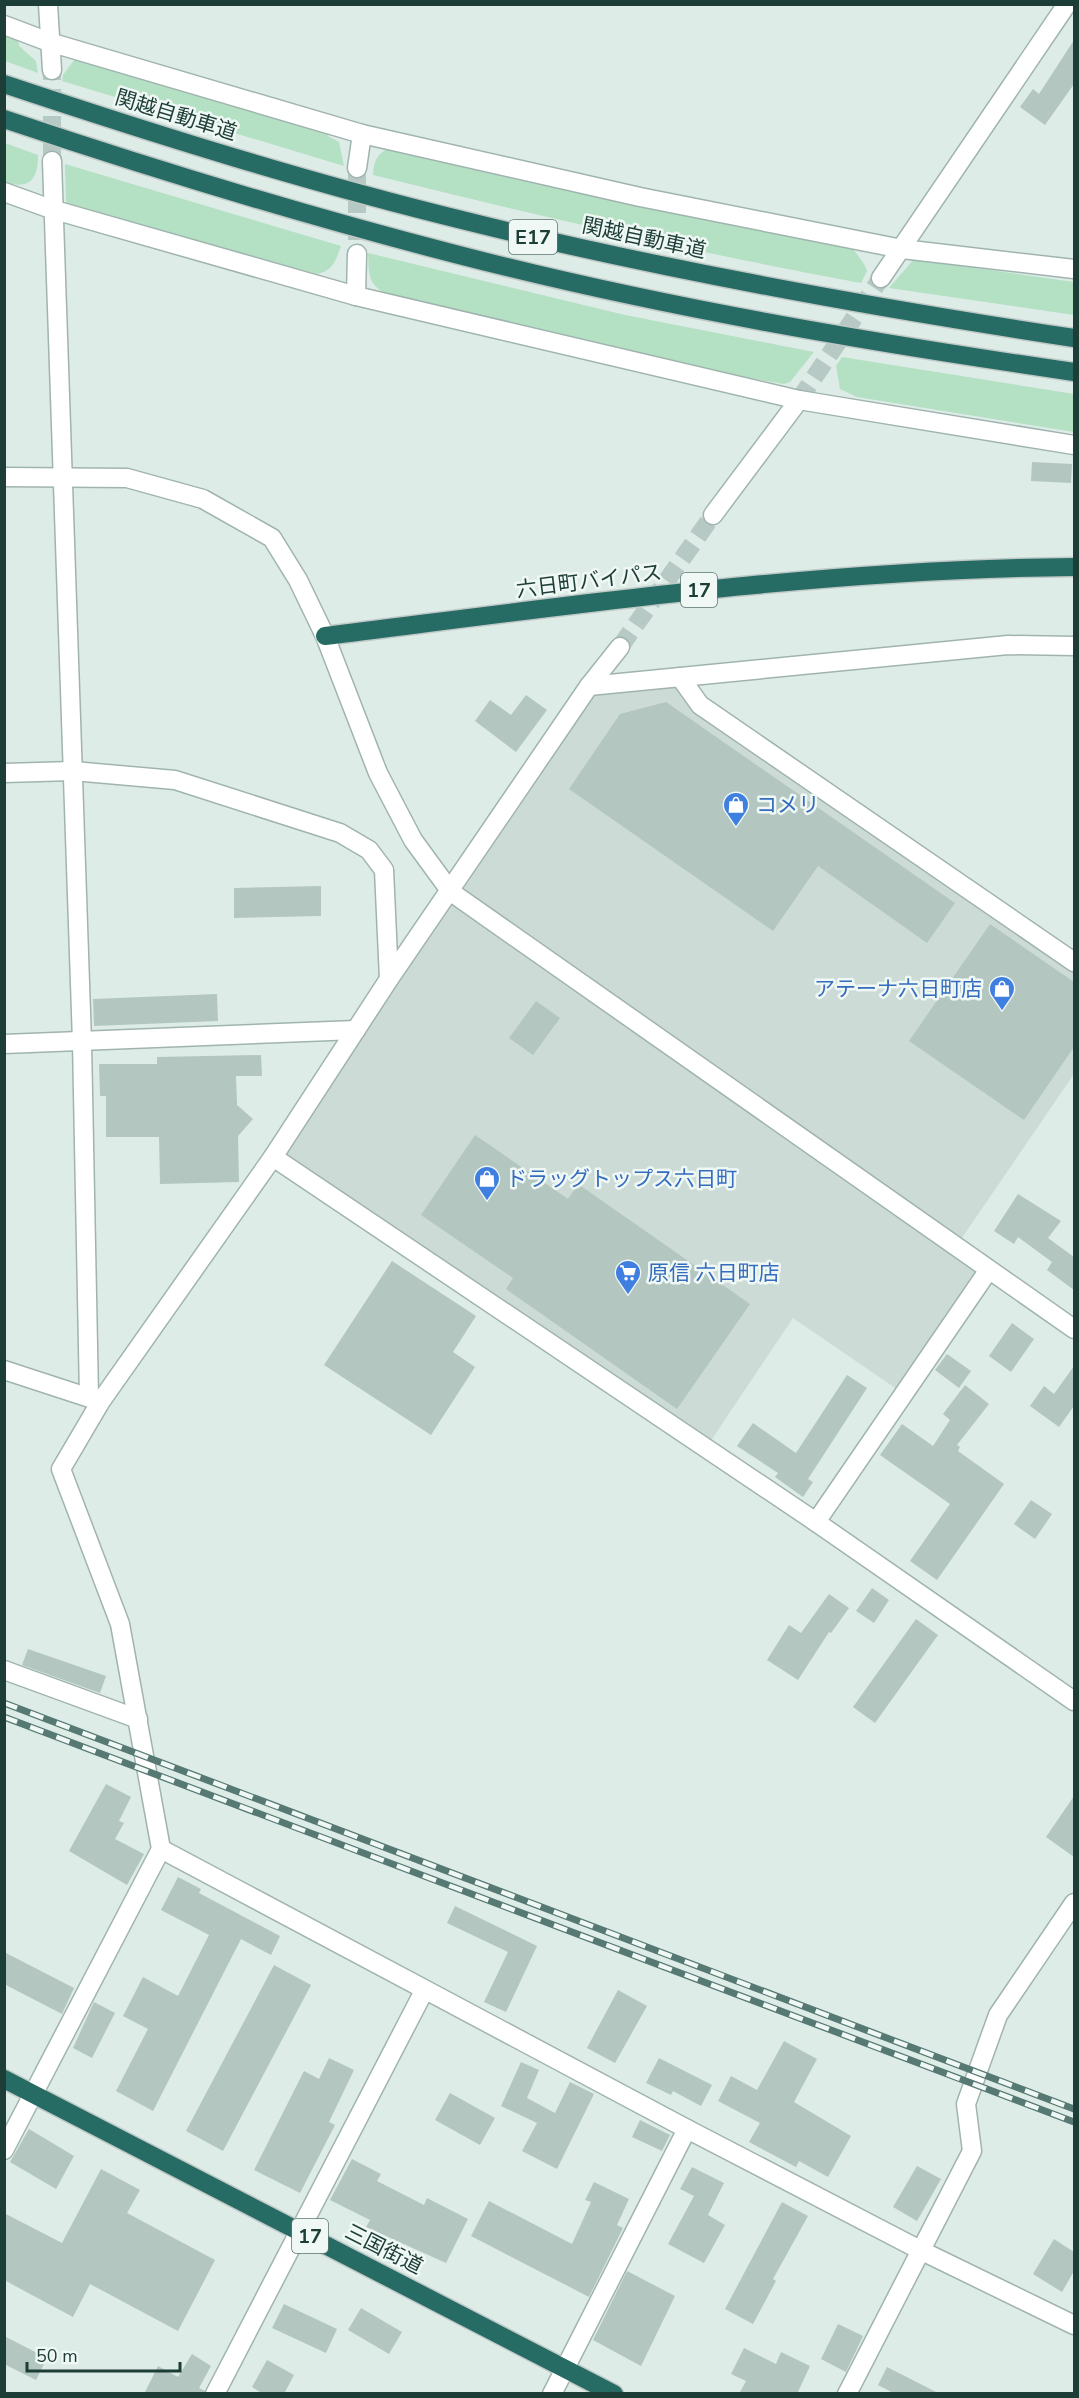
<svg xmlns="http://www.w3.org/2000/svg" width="1079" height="2398" viewBox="0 0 1079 2398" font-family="'Nunito Sans','Noto Sans JP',sans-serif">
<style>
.built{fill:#ccdbd6}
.green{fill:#b4e0c3}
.building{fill:#b3c6c0}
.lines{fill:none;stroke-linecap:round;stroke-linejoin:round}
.minor-tunnel{stroke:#b7c9c4;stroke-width:18;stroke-dasharray:18 9;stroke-linecap:butt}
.minor-casing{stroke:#a0b4af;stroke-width:21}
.highway-casing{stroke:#c0c9c7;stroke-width:21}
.minor{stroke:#fff;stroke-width:18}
.highway{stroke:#266c64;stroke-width:18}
.rail-casing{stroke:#577973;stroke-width:7}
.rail{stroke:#eff8f4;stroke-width:4.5;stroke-dasharray:14;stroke-linecap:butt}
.labels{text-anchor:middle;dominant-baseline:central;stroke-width:5;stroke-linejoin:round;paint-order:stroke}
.shield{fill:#eff8f4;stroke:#5c7570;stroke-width:1.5}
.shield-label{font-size:20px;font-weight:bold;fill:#1d3d37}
.street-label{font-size:21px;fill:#1d3d37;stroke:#eff8f4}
.shop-label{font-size:21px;fill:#366cbe;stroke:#eff8f4;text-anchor:start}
</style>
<rect width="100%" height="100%" fill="#deece7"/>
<polygon class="built" points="680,677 700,705 1074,962 1074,1074 955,1248 988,1271 904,1394 793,1318 706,1448 273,1157 589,686"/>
<g class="green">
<polygon points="5,34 18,40 19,46 36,61 38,73 5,61"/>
<polygon points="87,57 328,129 328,136 339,142 344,166 62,81 63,75 75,59"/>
<path d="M5 143 38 155C38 180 29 190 5 182Z"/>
<path d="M390 148 602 198 851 244C855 255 864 260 867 271L861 283C697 253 535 215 373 175 374 161 377 153 390 148Z"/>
<path d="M65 164 341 246C336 260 333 271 317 274L70 205 66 202Z"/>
<path d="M368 253 625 315 814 352 790 382 784 384 738 376 385 293C367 284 369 271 368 253Z"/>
<polygon points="914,259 1074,282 1074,315 889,288"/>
<polygon points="842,357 1074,394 1074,432 857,397 840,389 836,366"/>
</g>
<g class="building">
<polygon points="1074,40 1074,84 1045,125 1020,107 1033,89 1039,94"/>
<polygon points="1032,462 1072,464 1071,483 1031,481"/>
<polygon points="526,695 547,710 516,752 475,721 490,700 511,715"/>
<polygon points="666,702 955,903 927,943 818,866 773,931 569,789 620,714"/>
<polygon points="321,886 321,916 234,918 234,888"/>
<polygon points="990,924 1074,982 1074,1047 1024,1120 909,1041"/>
<polygon points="217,994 218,1021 94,1026 93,999"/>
<polygon points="536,1001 560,1018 533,1055 509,1038"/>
<polygon points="261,1055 262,1076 236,1076 237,1105 253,1119 238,1136 239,1182 160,1184 159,1137 106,1137 106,1096 100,1096 99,1064 157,1064 157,1057"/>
<polygon points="475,1135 568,1199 578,1184 750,1304 677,1409 506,1289 513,1278 421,1215"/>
<polygon points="1018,1194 1061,1221 1048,1238 1074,1257 1074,1290 1047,1270 1052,1262 1018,1237 1014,1244 994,1231"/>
<polygon points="392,1261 476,1316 453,1352 475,1367 431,1435 324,1365"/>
<polygon points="1012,1323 1034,1339 1011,1372 989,1356"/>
<polygon points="947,1354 971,1371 959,1388 935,1370"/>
<polygon points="1074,1366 1074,1406 1059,1427 1030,1406 1044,1386 1054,1394"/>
<polygon points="847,1375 867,1388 808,1479 813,1482 803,1497 775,1477 778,1473 737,1446 753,1423 796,1453"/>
<polygon points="965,1385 989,1404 957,1445 960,1447 958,1451 1004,1484 937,1580 910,1561 950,1504 880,1455 902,1424 933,1446 950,1420 943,1414"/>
<polygon points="1031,1500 1052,1514 1035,1539 1014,1524"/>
<polygon points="872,1588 889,1600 874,1623 856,1611"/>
<polygon points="829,1594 849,1608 831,1633 829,1632 798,1680 767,1660 789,1625 801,1633"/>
<polygon points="916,1619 938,1635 875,1723 853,1707"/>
<polygon points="28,1649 106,1676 100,1693 22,1665"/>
<polygon points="106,1784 131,1797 119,1821 124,1823 115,1839 144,1854 127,1885 69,1851"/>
<polygon points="1074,1796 1074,1857 1046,1837"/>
<polygon points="178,1877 201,1889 199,1893 280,1936 271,1955 241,1939 153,2111 116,2091 148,2029 123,2016 143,1977 178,1996 209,1935 161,1910"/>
<polygon points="455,1906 537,1946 506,2012 484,2002 508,1952 447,1923"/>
<polygon points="4,1952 74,1988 62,2014 4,1984"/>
<polygon points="274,1965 311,1985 223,2151 186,2131"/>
<polygon points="618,1990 647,2006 615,2063 587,2048"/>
<polygon points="94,2002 115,2013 92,2058 73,2048"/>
<polygon points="784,2041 817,2059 794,2102 851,2136 828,2177 799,2161 796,2167 749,2142 760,2123 718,2101 731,2076 757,2090"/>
<polygon points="329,2058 354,2070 329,2122 335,2125 300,2193 254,2170 304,2071 319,2079"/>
<polygon points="659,2058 712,2085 701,2106 673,2091 671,2095 646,2083"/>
<polygon points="521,2062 539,2070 527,2098 555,2113 570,2082 594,2094 557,2169 522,2151 537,2123 501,2106"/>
<polygon points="450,2093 495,2118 480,2145 435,2120"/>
<polygon points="640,2120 670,2135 662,2151 632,2137"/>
<polygon points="29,2129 74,2156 56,2189 10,2162"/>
<polygon points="352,2159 381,2174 377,2181 424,2205 427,2198 468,2219 446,2263 366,2227 370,2220 330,2200"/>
<polygon points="917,2166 941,2179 917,2221 893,2207"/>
<polygon points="692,2167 724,2183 708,2215 725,2225 704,2263 668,2244 694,2196 680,2189"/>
<polygon points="101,2169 140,2190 127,2213 215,2260 178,2331 90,2284 73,2317 4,2280 4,2213 62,2243"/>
<polygon points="594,2182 629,2199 617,2225 623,2228 589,2297 471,2236 489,2201 572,2244 591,2202 585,2200"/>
<polygon points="782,2202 808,2216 773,2279 776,2281 753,2324 725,2309"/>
<polygon points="1054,2239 1074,2252 1074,2271 1062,2292 1033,2274"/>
<polygon points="627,2271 675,2296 641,2366 593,2340"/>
<polygon points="284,2304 337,2329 326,2353 272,2328"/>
<polygon points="361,2308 402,2332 389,2354 348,2330"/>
<polygon points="838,2324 863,2336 846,2372 821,2359"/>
<polygon points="4,2336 47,2358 36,2380 4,2364"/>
<polygon points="744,2348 776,2364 781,2352 810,2366 797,2394 739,2394 746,2381 731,2374"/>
<polygon points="192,2354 211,2366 199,2388 205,2391 204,2394 144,2394 158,2366 178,2377"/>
<polygon points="267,2360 294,2375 284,2394 263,2394 252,2387"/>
<polygon points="887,2367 940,2394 895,2394 878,2385"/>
</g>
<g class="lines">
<g class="minor-tunnel">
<polyline points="52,161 52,70"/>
<polyline points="357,168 357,254"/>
<polyline points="799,400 881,278"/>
<polyline points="620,647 713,515"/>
</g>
<defs>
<g id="minor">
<polyline points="48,4 52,70"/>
<polyline points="4,25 49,42 362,134 640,197 902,249 1074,269"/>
<polyline points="52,161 82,1042 89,1397"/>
<polyline points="357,168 362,134"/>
<polyline points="4,192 51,209 356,296 799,400 1074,445"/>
<polyline points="881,278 1067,4"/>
<polyline points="356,296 357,254"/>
<polyline points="4,477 127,478 203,499 272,538 298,580 325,636 378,773 413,840 451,892 1074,1329"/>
<polyline points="713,515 799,400"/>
<polyline points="680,677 700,705 1074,962"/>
<polyline points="589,686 1008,645 1074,646"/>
<polyline points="4,773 73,771 175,780 340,833 369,850 384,870 389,979"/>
<polyline points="4,1044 356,1030"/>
<polyline points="273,1157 816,1522 1074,1701"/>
<polyline points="4,1370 99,1401"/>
<polyline points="816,1522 988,1271"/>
<polyline points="4,1670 138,1719"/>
<polyline points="161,1849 687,2129"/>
<polyline points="4,2150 161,1849 120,1624 61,1469 101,1401 273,1157 389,979 589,686 620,647"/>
<polyline points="215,2394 424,1991"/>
<polyline points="552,2394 687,2129 922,2251 1074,2325"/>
<polyline points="847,2394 972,2151 966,2104 998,2015 1074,1903"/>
</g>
<g id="highway">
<path d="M4 84C157 135 310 183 466 221 667 271 870 307 1074 338"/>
<path d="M4 119C153 169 303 215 455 254 659 307 867 342 1074 372"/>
<path d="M325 636C574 605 823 569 1074 567"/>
<polyline points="4,2079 614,2394"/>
</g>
</defs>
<use href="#minor" class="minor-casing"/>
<use href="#highway" class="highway-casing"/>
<use href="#minor" class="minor"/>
<use href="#highway" class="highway"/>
<defs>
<g id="rail">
<polyline points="4,1703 1074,2109"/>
<polyline points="4,1717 1074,2122"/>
</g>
</defs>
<use href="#rail" class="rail-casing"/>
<use href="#rail" class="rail"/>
</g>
<defs>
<symbol id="shop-pin" viewBox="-11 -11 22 30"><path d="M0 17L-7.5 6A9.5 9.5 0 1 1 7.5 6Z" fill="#3f7fe0" stroke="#eff8f4"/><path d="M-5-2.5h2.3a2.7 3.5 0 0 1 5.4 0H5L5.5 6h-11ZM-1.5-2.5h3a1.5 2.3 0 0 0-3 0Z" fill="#fff"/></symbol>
<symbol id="supermarket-pin" viewBox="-11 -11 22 30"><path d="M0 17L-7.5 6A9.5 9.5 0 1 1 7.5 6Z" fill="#3f7fe0" stroke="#eff8f4"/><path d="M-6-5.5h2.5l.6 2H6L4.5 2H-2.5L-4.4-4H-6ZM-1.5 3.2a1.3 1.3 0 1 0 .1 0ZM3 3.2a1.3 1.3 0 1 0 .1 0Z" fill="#fff"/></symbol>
</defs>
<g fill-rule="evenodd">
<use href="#shop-pin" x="721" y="790" width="30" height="40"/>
<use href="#shop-pin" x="987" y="974" width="30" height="40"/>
<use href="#shop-pin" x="472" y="1164" width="30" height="40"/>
<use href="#supermarket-pin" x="613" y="1258" width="30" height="40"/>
</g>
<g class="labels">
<g class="shield">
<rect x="509" y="220" width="48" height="34" rx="4.5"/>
<rect x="681" y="573" width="36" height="34" rx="4.5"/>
<rect x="292" y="2219" width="36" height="34" rx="4.5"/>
</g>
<g class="shield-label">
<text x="533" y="237">E17</text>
<text x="699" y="590">17</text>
<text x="310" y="2236">17</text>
</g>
<g class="street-label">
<text transform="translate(176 115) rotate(17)">関越自動車道</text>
<text transform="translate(644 238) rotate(12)">関越自動車道</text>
<text transform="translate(589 581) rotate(-7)">六日町バイパス</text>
<text transform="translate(384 2249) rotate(27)">三国街道</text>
</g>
<g class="shop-label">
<text x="756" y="805">コメリ</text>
<text x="982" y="989" text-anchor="end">アテーナ六日町店</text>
<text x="506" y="1179">ドラッグトップス六日町</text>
<text x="648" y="1273">原信 六日町店</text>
</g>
</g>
<rect width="1079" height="2398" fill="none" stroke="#1d3d37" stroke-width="12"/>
<path d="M27 2362v9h153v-9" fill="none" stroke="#1d3d37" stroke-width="3"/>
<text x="36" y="2362" font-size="18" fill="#1d3d37" stroke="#eff8f4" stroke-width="4.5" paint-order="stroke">50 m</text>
</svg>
